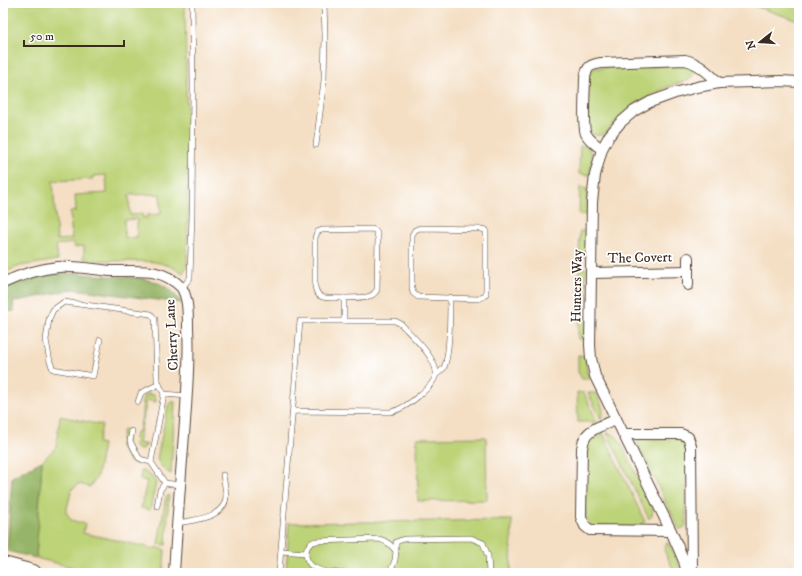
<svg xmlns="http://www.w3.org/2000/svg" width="802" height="576" viewBox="0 0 802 576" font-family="'IM FELL DW Pica',serif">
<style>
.green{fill:#bdd378;stroke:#7c7e4b;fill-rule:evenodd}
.forest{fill:#96b568;stroke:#687043}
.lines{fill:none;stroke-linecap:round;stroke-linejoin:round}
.lane-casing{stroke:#574537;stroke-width:6}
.street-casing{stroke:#574537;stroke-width:12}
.primary-casing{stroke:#574537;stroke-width:18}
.lane{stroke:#fff;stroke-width:5}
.street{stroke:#fff;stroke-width:10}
.primary{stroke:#fff;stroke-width:16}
.labels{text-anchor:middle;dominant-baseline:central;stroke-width:3.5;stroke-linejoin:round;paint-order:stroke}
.street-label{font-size:14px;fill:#3b2a1e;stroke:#fff}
</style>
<rect width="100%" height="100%" fill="#fff"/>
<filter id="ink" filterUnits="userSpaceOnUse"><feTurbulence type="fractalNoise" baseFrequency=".025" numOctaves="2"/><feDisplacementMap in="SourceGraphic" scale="8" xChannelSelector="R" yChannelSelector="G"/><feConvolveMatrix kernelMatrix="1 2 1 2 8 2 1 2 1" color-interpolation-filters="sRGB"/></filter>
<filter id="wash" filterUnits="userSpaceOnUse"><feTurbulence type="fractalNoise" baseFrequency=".012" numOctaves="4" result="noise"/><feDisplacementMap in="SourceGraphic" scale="16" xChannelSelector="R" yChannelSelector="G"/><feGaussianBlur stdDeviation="0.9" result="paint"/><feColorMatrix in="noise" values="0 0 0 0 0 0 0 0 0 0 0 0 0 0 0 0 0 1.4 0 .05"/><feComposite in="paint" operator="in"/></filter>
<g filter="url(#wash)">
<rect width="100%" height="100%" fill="#f4dfc4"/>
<g class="green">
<path d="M3 3H185L188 212 187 266 183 273C159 258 144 262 119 261 107 261 95 260 84 259V246L74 247V243L56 245 58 260 20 266 3 273ZM106 175 107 193 75 195 76 211 70 212 72 239 57 240 53 181 93 179V176ZM160 194 161 214 147 215V218H143V214L130 215 129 195ZM137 219V237L125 238 124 220Z"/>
<polygon points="746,3 799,3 799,21"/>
<polygon points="683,65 689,65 693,68 694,71 693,75 689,80 667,87 635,104 621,115 606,133 599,135 595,135 592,133 590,129 588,114 588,77 593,69 596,68"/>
<path d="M580 146H587C595 157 592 162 589 175L579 174Z"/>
<polygon points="580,187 587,189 587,215 579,214"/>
<polygon points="580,231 587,231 586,256 579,256"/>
<polygon points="579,268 586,268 586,298 578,298"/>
<polygon points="579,310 586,310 585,339 578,339"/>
<polygon points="578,355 586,356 587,372 590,379 582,379 578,372"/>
<polygon points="577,392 584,393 597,421 595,422 578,422"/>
<path d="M588 393H596C600 402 606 410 601 419Z"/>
<polygon points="147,394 154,395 156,399 156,402 147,400 138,443 147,445 140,450 137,449 134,445 136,432 139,432 144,404 142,403 145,396"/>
<path d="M172 402H175L171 474C165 471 160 465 157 459L168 406 169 404Z"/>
<polygon points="60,416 102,425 98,443 103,444 97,477 90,487 79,484 72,489 66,512 71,520 85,524 83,533 156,549 157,547 165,550 163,573 95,573 36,558 42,461 56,447"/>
<polygon points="123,429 128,430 126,445 136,463 129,461 120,446"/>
<path d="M603 433 645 522 634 527H594L590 525 585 517 586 452C589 440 592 439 603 433Z"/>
<path d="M607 433C614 433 617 437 621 443L653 508 652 515 649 519Z"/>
<polygon points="486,437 487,500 418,501 417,438"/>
<path d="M643 439H678C683 441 685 442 686 448V525C684 528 682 529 679 529L638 445 637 443 639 440Z"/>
<path d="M141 470C147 473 153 476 156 483L150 510 141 508 147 481 140 480Z"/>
<polygon points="169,495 166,545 158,544 166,497"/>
<polygon points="512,520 511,573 286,573 289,523"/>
<polygon points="667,542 674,553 682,573 675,573 664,550"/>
</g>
<g class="forest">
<path d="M61 273C77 273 92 275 108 276 136 278 165 276 181 303L74 289 13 302 14 311 3 312V289C22 281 41 276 61 273Z"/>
<polygon points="42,461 36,558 7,551 12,477"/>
</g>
</g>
<g filter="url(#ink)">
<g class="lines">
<defs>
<g id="lane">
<polyline points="316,145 324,80 325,36 324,3"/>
<polygon points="420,228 481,229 486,230 486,294 483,297 478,299 418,297 413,293 412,288 412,235 415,230"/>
<path d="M372 229 376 231 378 238 377 290C375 293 373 295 370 296 364 298 327 299 322 297 317 295 316 291 315 287V238L317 232 322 230Z"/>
<polyline points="182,288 190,278 192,214 193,85 192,3"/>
<polyline points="344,321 344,298"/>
<polyline points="100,340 93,376 53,369 50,362 46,340 49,319 53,310 64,302 151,314 155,319 157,380 164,394"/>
<path d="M436 375C438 373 441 371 443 369 450 360 450 310 450 297"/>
<polyline points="138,402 141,393 159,384"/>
<polyline points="132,431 130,441 139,458 143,460 151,462"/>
<polyline points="180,485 165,483 151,462 164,394 187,396"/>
<polyline points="157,506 160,490 165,483"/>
<path d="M177 523C194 520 225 518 226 497 226 490 224 482 223 475"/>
<polyline points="281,551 306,553"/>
<polyline points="396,551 396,542 404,539 471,538 483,543 488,556 489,573"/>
<path d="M279 573 300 321H395L401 324C412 336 437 358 436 374 435 382 427 389 421 394 412 402 402 410 390 412L293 411"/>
<path d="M345 573C334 573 323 573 313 567 303 560 303 543 317 541L379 539C387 541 391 545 396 551L395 560 390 573"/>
</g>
<g id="street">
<path d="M602 149C596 145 590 141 586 134 582 126 585 89 585 78 587 66 590 65 601 63L685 60C699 63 709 74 719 83"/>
<polyline points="592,273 688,271"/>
<path d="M3 283C20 275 39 269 58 267 75 266 93 269 110 271 136 272 160 266 181 287 185 292 186 298 187 304 188 312 188 320 188 328 190 359 187 391 185 422 181 472 177 523 174 573"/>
<polyline points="688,285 688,258"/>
<path d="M616 420C606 424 590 428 585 438 583 441 583 444 582 448L581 517 585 526 590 530 671 531"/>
<polyline points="623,434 681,434 688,437 691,446 692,573"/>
<polyline points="687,573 684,561 671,531 595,376 591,358 590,345 592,202 595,175 602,149 609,136 620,123 634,111 650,102 675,93 697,87 719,83 781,81 799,82"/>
</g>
<polyline id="primary" points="3,565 33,573"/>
</defs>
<use href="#lane" class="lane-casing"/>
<use href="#street" class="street-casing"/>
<use href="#primary" class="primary-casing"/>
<use href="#lane" class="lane"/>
<use href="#street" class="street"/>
<use href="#primary" class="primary"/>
</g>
</g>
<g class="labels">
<g class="street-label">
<text transform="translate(640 258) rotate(-1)">The Covert</text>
<text transform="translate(577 286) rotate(-89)">Hunters Way</text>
<text transform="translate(172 335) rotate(-93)">Cherry Lane</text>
</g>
</g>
<rect width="802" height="576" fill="none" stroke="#fff" stroke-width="16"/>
<g transform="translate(760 42) rotate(253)" stroke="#ffffff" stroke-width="3" paint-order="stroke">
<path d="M0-3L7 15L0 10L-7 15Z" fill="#3b2a1e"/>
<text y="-6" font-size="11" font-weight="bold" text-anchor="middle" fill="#3b2a1e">N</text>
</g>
<path d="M24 40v6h100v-6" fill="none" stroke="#3b2a1e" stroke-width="2"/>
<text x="30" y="40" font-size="12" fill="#3b2a1e" stroke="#ffffff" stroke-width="3" paint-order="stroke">50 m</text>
</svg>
